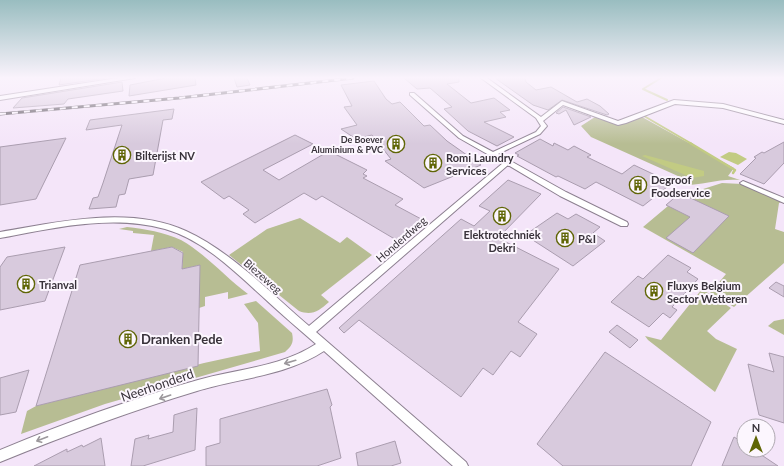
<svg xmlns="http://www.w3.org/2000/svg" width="784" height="466" viewBox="0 0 784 466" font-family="Lato,sans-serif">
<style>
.green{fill:#b7bd93}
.water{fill:#c2cb83}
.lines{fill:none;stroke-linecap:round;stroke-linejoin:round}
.stream-far1{stroke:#c2cb83;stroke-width:2}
.stream{stroke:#c2cb83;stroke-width:2.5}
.building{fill:#d8cadd;stroke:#aa9daf}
.minor-casing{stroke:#8d8091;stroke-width:2}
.tertiary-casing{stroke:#8d8091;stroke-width:2}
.minor{fill:#fff;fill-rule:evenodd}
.tertiary{fill:#fff;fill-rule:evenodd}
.rail-casing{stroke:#4f4851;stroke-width:3}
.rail{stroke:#fcf6fe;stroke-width:2;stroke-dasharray:6;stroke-linecap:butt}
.oneway{stroke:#9c989c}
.labels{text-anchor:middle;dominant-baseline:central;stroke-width:4;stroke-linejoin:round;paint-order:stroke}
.far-poi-label{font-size:9px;font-weight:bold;fill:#38323a;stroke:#fcf6fe;text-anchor:end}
.poi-label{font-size:11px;font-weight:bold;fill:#38323a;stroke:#fcf6fe;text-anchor:start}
.street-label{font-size:11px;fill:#38323a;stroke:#fcf6fe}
.near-poi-label{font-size:13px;font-weight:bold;fill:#38323a;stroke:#fcf6fe;text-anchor:start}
.near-street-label{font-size:13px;fill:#38323a;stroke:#fcf6fe}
</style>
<rect width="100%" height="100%" fill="#f4e5f9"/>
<g class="green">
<path d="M595 117 622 124 642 117 734 168 728 176 740 180C720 178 703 185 684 185L689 181 591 137 581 126Z"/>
<polygon points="722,183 742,184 782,202 779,203 775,229 784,232 784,263 734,307 710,293 726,274 643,227 687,190 700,190"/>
<path d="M300 218 340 243 347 237 372 255 321 295 329 302C319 311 312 316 299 311L229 255 267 229Z"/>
<path d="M127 227C145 229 164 232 181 240 206 254 225 277 248 294L228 299V292L205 297V306L199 308 200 265 182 269 183 252 172 247 151 251 154 235 133 233V231L119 229Z"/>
<polygon points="702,289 731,308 707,331 716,339 737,349 715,392 648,340 645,336 661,340"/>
<path d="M256 301 292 333C294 342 292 346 285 352L105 404 21 434 27 411 36 406 204 363 260 351 258 323 244 304Z"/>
<polygon points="784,319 784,335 768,326 774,321"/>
</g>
<g class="water">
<polygon points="729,152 736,153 747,159 738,165 720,157"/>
<polygon points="645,155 704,171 704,176 692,178 642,156"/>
</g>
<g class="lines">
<g class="stream-far1">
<polyline points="661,78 643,89 667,100"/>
<polyline points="644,116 692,144"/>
</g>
<polyline class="stream" points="690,143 735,170 733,173"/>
</g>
<g class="building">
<polygon points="61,78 106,78 59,85"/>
<polygon points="166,78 195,78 196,85 129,96 130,85"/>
<polygon points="234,78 247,78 250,85 237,87"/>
<polygon points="404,78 459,78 459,82 447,84 471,103 494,98 510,110 500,112 506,117 484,122 514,137 497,146 468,131 444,109 452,107 430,88 417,89"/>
<polygon points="495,78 525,78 526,82 536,90 551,87 577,102 587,99 600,106 609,114 607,115 562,100 548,110 533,105"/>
<polygon points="374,81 386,99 392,104 400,102 424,126 430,125 447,141 481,165 424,188 385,161 391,159 372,135 356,139 341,129 357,125 344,107 352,106 341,85"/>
<polygon points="122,82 123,91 68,99 64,104 13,108 22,98"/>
<polygon points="563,107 591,117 574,125 566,110 559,114 556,113"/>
<polygon points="174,109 172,119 163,120 153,175 129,179 125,194 119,195 116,207 89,209 93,198 98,197 103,183 122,125 86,130 90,120"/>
<polygon points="295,135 313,144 263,170 279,180 329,151 367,170 363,174 367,176 363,178 403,199 395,205 423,220 398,241 322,196 316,200 304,193 255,223 243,214 249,210 229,196 224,199 201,182"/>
<polygon points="66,138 36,199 0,205 0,147"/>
<polygon points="540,139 553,146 554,143 568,150 574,146 591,155 587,157 622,174 634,165 672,183 643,206 596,182 585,189 558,176 556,177 517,156 519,155 515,153"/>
<polygon points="784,142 784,163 764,184 740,174 756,158 754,157 762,152 764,153"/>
<polygon points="508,180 541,194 498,238 559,269 518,322 537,334 520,357 511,351 493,375 483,368 461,397 359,320 344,333 339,328 461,219 474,226 490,211 479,206"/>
<polygon points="680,193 729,216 693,253 666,238 690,217 666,205"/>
<polygon points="557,213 568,219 576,214 600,227 593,233 605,241 573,266 525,235"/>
<polygon points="65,247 45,301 0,310 0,267 7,257"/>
<polygon points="172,247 183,253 182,269 200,265 198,366 36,406 80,265"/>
<polygon points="668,255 691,268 687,272 698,279 672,307 677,310 670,318 663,313 649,327 611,302 638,276 643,279"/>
<polygon points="776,282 784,286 784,297 769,288"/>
<polygon points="617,325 638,340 630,348 609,332"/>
<polygon points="605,352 711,422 691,466 563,466 537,444"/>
<polygon points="769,353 784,357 784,423 759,415 748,364 774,372"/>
<polygon points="29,370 16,412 0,415 0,378"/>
<polygon points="327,389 332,405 330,407 341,458 317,466 206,466 206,447 220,443 220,419"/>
<polygon points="197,408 195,450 143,466 131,466 135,439 149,435 148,439 173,432 174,415"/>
<polygon points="734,437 744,443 744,450 754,450 778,466 722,466"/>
<polygon points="101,438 105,466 34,466 67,449 67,452 82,445 83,447"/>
<polygon points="395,441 401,463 391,466 358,466 356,453"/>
</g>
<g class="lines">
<defs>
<g id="minor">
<path d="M481 78H487L541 117 562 101 618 121 674 100 723 104 784 120V124L723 108 675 104 626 123 618 125 563 105 543 121 547 126 540 134 498 154 566 192 627 222 628 224 627 226H621L560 196 508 165 316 332 466 462 468 466H453L324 351C286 376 239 378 197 391 130 411 64 436 0 462V450C65 423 131 399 198 380 237 369 281 367 316 344 299 329 281 314 264 298 235 272 204 240 165 229 112 214 53 228 0 238V232C58 222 130 205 186 231 232 252 271 294 309 326L503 163 459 138 410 95V93H414L463 136 493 152 536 132 541 126 536 118Z"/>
<polygon points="743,181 784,198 784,203 741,184 740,183"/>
</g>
<polygon id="tertiary" points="118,78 135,78 0,100 0,96"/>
</defs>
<use href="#minor" class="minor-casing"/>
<use href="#tertiary" class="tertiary-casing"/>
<use href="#minor" class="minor"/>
<use href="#tertiary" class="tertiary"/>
<defs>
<polyline id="rail" points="0,114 179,98 353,78"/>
</defs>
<use href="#rail" class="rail-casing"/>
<use href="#rail" class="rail"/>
</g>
<defs><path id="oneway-shaft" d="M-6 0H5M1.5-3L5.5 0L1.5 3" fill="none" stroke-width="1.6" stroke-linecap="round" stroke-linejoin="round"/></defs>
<g class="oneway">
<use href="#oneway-shaft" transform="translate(290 362) rotate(164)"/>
<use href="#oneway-shaft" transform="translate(165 397) rotate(161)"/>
<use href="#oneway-shaft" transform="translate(42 439) rotate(159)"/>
</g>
<linearGradient id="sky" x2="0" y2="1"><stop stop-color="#99bdc0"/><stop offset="0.54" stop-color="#faf3fc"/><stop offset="1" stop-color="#faf3fc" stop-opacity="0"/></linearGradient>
<rect width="784" height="144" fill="url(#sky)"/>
<defs>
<symbol id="building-ring" viewBox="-11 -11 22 22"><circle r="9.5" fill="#fcf6fe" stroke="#606606" stroke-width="1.5"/><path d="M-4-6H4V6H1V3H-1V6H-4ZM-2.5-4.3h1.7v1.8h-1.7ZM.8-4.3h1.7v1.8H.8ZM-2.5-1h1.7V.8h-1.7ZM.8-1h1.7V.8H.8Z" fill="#606606"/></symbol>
</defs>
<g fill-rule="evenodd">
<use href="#building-ring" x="386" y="134" width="20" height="20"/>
<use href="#building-ring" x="112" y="145" width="20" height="20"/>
<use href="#building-ring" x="423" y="153" width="20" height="20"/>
<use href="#building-ring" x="628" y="175" width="20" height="20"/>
<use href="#building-ring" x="492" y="206" width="20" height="20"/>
<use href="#building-ring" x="555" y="228" width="20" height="20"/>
<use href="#building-ring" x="16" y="274" width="20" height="20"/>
<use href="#building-ring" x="644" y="281" width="20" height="20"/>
<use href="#building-ring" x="118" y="329" width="20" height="20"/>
</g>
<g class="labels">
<g class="far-poi-label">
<text x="383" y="139">De Boever<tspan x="383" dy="10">Aluminium &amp; PVC</tspan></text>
</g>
<g class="poi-label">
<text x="135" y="155">Bilterijst NV</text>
<text x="446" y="157">Romi Laundry<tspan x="446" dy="13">Services</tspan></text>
<text x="651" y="179">Degroof<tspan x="651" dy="13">Foodservice</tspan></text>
<text x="502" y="234" text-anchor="middle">Elektrotechniek<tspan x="502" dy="13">Dekri</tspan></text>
<text x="578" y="238">P&amp;I</text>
<text x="39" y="284">Trianval</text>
<text x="667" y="285">Fluxys Belgium<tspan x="667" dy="13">Sector Wetteren</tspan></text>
</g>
<g class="street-label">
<text transform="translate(401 239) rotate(-41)">Honderdweg</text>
<text transform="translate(263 276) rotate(41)">Biezeweg</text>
</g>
<g class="near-poi-label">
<text x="141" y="339">Dranken Pede</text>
</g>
<g class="near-street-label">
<text transform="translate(157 385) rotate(-19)">Neerhonderd</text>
</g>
</g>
<g transform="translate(756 438)"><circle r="19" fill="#fcf6fe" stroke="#aea8b0"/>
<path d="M0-3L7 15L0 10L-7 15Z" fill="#606606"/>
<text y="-6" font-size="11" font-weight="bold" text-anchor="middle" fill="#38323a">N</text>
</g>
</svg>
